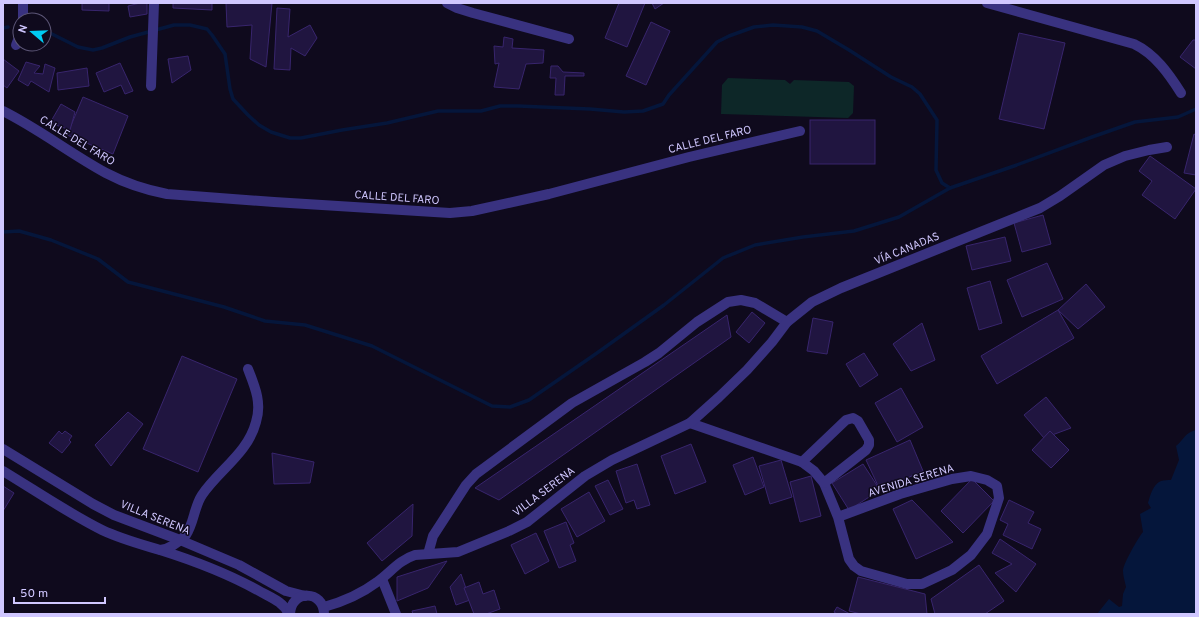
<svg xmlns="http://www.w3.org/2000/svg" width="1199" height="617" viewBox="0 0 1199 617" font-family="Overpass,sans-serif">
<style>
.green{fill:#0d2728}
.water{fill:#05163b}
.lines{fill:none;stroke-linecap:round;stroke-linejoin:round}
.stream{stroke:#05163b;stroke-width:3.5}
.building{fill:#201540;stroke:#38256d}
.minor{stroke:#393280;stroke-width:10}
.labels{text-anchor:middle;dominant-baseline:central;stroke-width:3;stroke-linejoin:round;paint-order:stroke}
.street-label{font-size:11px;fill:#d0c7ff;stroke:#0f0a1d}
</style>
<rect width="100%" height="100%" fill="#0f0a1d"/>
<polygon class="green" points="728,78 785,80 790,84 794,80 849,82 854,86 853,113 848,118 721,114 722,85"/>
<path class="water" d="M1196 430V614H1097L1109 599 1119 607 1122 606 1123 594 1126 587C1125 582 1123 576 1123 571 1123 564 1138 538 1143 532L1140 514 1151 508 1148 503C1150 496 1153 484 1161 481 1164 480 1168 480 1171 480L1179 460 1176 446C1185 439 1183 434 1196 430Z"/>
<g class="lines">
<g class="stream">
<polyline points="3,28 8,27"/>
<polyline points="44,32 50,33 78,47 93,50 102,48 130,37 174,25 190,25 207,29 212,35 225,54 230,89 233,99 248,115 259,125 271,132 290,138 301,138 342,130 387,123 438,111 481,111 500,106 518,106 590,109 624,112 643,111 663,104 669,95 717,42 729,36 754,27 773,25 802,27 817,31 849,50 891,77 912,87 920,94 937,120 936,170 942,183 950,188"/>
<polyline points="3,232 19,231 51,240 98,259 128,282 224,307 265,321 305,325 372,346 492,406 510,407 529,400 597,353 664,305 723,258 755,245 803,237 854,231 899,217 950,188 1014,166 1092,137 1135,122 1178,117 1196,109"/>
</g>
</g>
<g class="building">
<polygon points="82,3 109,3 109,11 82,10"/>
<polygon points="140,3 147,3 147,14 130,17 128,6"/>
<polygon points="173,3 212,3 212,10 173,8"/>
<polygon points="226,3 272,3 266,67 250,59 252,25 227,27"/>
<polygon points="619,3 645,3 627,47 605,38"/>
<polygon points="652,3 664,3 655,9"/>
<polygon points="277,8 290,9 288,37 310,25 317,38 305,56 291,48 290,70 274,69"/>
<polygon points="651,22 670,31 646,85 626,76"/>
<polygon points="1019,33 1065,43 1044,129 999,119"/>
<polygon points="504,37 513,39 512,48 544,50 543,63 526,64 519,89 494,87 499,63 495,64 494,46 503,47"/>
<polygon points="1193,40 1196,40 1196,69 1180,57"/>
<polygon points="188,56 191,70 172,83 168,59"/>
<polygon points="3,59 19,71 7,88 3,85"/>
<polygon points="26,62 40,66 34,73 43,74 45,64 55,68 49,92 31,81 28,86 18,80"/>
<polygon points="120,63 133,91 125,94 121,85 104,92 96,73"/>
<polygon points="551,66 558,66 563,72 584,73 584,76 565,76 564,95 555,95 556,78 550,78"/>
<polygon points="87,68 89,86 58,90 57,73"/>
<polygon points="83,97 128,116 113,154 67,135"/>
<polygon points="61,104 75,112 70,130 50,123"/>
<rect x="810" y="120" width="65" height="44"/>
<polygon points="1194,134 1196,135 1196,175 1184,173"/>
<polygon points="1150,156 1196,189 1175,219 1142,195 1152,181 1139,171"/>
<polygon points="1043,215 1051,244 1022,252 1014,223"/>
<polygon points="1005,237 1011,261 972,270 966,246"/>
<polygon points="1047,263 1063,299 1022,317 1007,280"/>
<polygon points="990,281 1002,323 979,330 967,288"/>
<polygon points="1086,284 1105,307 1078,329 1058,310"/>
<polygon points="1058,310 1074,338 997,384 981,356"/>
<polygon points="752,312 765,323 749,343 736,332"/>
<polygon points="727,315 731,337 499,500 475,488"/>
<polygon points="813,318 833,322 827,354 807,351"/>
<polygon points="922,323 935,360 911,371 893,344"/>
<polygon points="864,353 878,375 860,387 846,364"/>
<polygon points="182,356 237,379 198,472 143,449"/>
<polygon points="901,388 923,427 897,442 875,403"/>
<polygon points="1046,397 1071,428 1044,438 1024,415"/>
<polygon points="128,412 143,424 111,466 95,445"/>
<polygon points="59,431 62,434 65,431 72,436 69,440 71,442 62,453 49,443"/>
<polygon points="1050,431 1069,450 1051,468 1032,450"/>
<polygon points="910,440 923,471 880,490 866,460"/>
<polygon points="691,444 706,482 675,494 661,456"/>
<polygon points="272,453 314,462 310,483 274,484"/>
<polygon points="753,457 764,487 745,495 733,465"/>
<polygon points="781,460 792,497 770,504 759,466"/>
<polygon points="637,464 650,505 637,509 634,500 626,503 616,471"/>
<polygon points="863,464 880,490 849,510 832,483"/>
<polygon points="811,476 821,516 800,522 790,482"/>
<polygon points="972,479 994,501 963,533 941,511"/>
<polygon points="608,480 623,509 610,515 595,486"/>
<polygon points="3,486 14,493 3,511"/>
<polygon points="589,492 605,521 577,537 561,509"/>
<polygon points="912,500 953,542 916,559 893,509"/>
<polygon points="1009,500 1034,512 1028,523 1041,529 1032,549 1003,535 1008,524 1000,520"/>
<polygon points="413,504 412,536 382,561 367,543"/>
<polygon points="566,522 574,543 570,545 576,561 559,568 544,531"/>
<polygon points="536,533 549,561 525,574 511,545"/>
<polygon points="1000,539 1036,564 1016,592 995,573 1012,564 992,553"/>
<polygon points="447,561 428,588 397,601 397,577"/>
<polygon points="979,565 1004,601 985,614 935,614 931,599"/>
<polygon points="461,574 470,600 456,605 450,587"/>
<polygon points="858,577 925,594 927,614 861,614 849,611"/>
<polygon points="479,582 483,594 494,590 500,609 486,614 474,614 464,588"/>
<polygon points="435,606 437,614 413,614 412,611"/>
<polygon points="837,607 850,614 837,614 834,612"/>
</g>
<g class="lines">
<g class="minor">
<polyline points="23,3 23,20"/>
<polyline points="447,3 457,8 473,13 569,39"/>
<path d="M987 3 1134 44C1155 54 1169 74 1181 93"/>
<polyline points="16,45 20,35"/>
<polyline points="151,86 154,3"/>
<path d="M3 111C39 129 71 154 106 173 125 183 146 190 167 194L274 202 450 213 472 211 549 194 689 157 800 131"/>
<polyline points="690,423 802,462 814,471 824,483 838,517 849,559 854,566 861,571 907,584 922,584 952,570 971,555 987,534 999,498 997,486 987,480 971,476 952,479 900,494 838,517"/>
<polyline points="3,449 93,504 114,515 180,540 239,565 286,591 305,596"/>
<polyline points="802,462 846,420 853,418 858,421 869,440 869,445 866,450 824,483"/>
<path d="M3 471C36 491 68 513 102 530 121 539 140 544 160 550 195 561 229 574 261 592 272 598 283 602 289 614"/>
<path d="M160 550C170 549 179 542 186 535 194 523 194 507 202 495 219 470 248 453 256 422 262 403 255 387 248 369"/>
<polyline points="428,554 433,536 466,485 476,474 572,403 645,362 659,353 697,322 728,302 741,300 755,303 787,322"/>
<polyline points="382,579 396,614"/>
<path d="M324 607C342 602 361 594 377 582 390 573 399 560 415 555L458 552 509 531 527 522 585 476 612 460 690 423 719 397 747 370 772 342 787 322 812 302 841 288 1040 208 1060 196 1104 165 1125 156 1149 150 1167 147"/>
<path d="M290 614C291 589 324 590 324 614"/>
</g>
</g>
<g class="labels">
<g class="street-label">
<text transform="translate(710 140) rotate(-14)">CALLE DEL FARO</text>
<text transform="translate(77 141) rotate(31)">CALLE DEL FARO</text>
<text transform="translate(397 198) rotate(4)">CALLE DEL FARO</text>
<text transform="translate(907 249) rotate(-22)">VÍA CANADAS</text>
<text transform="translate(911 481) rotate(-17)">AVENIDA SERENA</text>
<text transform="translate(544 492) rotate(-37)">VILLA SERENA</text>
<text transform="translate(155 518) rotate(22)">VILLA SERENA</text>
</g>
</g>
<rect width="1199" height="617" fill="none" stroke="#d0c7ff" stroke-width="8"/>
<g transform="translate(32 32) rotate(289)"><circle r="19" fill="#0f0a1d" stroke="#5c5677"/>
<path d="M0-3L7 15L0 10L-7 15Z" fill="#00cbf2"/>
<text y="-6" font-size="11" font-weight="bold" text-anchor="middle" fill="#d0c7ff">N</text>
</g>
<path d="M14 597v6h91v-6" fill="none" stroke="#d0c7ff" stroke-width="2"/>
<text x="20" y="597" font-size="12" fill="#d0c7ff" stroke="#0f0a1d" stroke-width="3" paint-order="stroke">50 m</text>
</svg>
